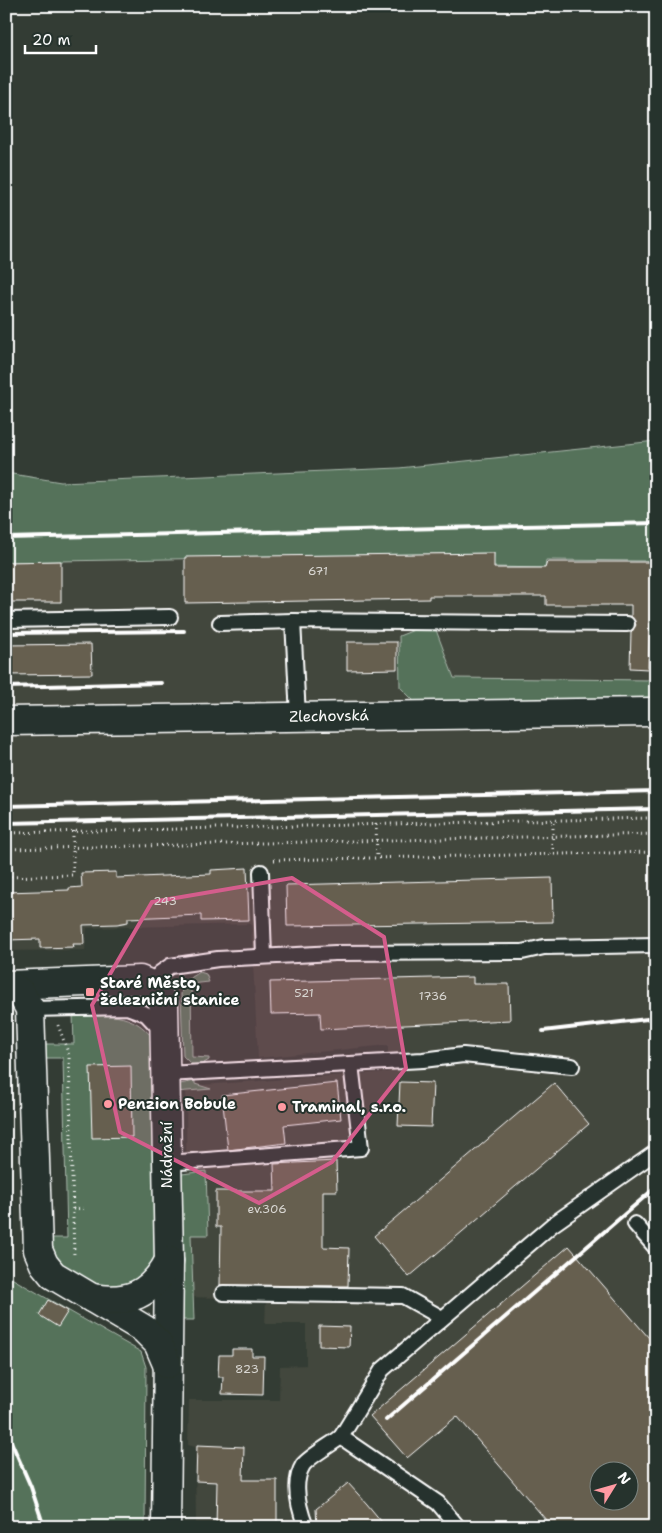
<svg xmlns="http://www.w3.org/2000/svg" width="662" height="1533" viewBox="0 0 662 1533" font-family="'Shantell Sans',sans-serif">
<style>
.built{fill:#42463c;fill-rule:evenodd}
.green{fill:#54725a;stroke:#aab8ac}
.building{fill:#665e4f;stroke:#fff;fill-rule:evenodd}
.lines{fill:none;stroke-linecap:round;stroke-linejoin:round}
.service-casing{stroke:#fff;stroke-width:18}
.minor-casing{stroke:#fff;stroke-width:31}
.path{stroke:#fff;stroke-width:3;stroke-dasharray:1 4;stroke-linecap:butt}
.service{stroke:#26332d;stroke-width:14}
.minor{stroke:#26332d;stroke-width:28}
.rail{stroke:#fff;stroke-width:4}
.marked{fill:#d45d8c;fill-opacity:0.2;stroke:#d45d8c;stroke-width:4;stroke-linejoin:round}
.poi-dot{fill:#ff9aa2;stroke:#26332d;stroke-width:2}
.labels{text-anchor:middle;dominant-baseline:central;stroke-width:4;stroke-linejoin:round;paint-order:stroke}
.number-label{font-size:12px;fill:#d9d7d3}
.street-label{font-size:15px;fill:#fff;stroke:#26332d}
.poi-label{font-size:15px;font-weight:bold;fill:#fff;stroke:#26332d;text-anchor:start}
</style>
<rect width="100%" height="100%" fill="#333c34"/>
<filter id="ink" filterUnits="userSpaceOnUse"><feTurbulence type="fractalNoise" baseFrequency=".02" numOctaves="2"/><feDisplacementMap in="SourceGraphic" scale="10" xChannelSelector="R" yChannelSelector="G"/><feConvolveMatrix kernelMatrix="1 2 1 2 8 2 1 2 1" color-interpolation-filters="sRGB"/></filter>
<g filter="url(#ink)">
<path class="built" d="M646 496 656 723V1527H196L195 1447 188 1445 189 1400H279L280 1366 306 1365V1324H265L266 1299 187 1297 186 1086 388 1072V1045L258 1058 251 924 87 928 85 950 6 951V511ZM600 1470H630V1500H600Z"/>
<g class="green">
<polygon points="656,441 656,723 416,703 400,687 399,636 419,628 436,630 454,678 652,680 648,561 546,560 545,568 493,567 494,553 6,562 6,473 61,482 399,468"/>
<polygon points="200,972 206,974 209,982 191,984 192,1057 209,1058 209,1060 199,1066 191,1064 183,1056 181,994 184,982"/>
<path d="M73 1015C104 1015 134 1011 153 1039L163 1237 151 1272 117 1290 94 1286 67 1271 58 1260 49 1238H67L63 1058H45V1044H74Z"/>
<polygon points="195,1081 195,1084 211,1089 176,1092 180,1084"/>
<polygon points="206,1171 208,1235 191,1235 194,1320 178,1320 179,1177 182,1174"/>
<polygon points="6,1275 141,1352 146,1367 145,1527 14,1527 6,1509"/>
</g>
<g class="building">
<polygon points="494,553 494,568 545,568 547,562 652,562 648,669 630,668 631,632 636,625 631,616 631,605 546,605 546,596 429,596 429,599 185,603 185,557"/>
<polygon points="61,561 61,602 6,602 6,562"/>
<polygon points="347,642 397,642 397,669 347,670"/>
<polygon points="91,644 92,674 6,675 6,645"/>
<polygon points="247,868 249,920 201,921 201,915 128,918 128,922 117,924 83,925 84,944 73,944 74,947 40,948 40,939 6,940 6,892 69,890 69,888 82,887 81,873 116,872 116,878 211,874 211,870"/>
<polygon points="552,878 553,922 287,926 286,885"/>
<polygon points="473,977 473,984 509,984 510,1020 321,1029 320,1013 271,1014 270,982"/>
<polygon points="131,1066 132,1137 92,1138 90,1067"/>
<polygon points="400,1082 433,1083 431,1127 398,1126"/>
<polygon points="337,1083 341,1119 284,1125 286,1143 228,1150 222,1095"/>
<polygon points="554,1083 589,1124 409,1277 374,1236"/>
<polygon points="336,1161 337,1191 323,1191 323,1247 349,1248 348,1286 220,1285 221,1227 216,1227 216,1191 275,1191 274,1164"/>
<path d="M569 1246 656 1346V1527H552L457 1416 407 1458 370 1416ZM600 1470H630V1500H600Z"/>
<polygon points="48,1300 68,1311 58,1327 39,1315"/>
<polygon points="319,1326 350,1327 349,1347 319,1346"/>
<polygon points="232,1349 252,1349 252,1356 264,1356 263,1395 222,1394 223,1377 218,1377 219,1355 232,1355"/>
<polygon points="197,1445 244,1447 243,1480 277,1480 277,1527 216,1527 217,1482 196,1481"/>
<polygon points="348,1483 367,1504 386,1527 317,1527 316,1509"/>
</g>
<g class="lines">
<defs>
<g id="service">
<polyline points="6,620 170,617"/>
<polyline points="220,623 293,621"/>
<polyline points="298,716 293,621 627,624"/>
<polyline points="261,872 264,956"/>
<polyline points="151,984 160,973 170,966 218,959 335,953 522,952 544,947 656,945"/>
<polyline points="30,1009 127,1007 146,1014 163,1032"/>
<polyline points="167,1074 423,1060 463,1055 572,1066"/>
<polyline points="167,1163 361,1148 351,1064"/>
<polyline points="635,1224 656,1248"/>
<polyline points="223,1293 403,1296 442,1318"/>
<path d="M306 1527C299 1509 292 1483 303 1465 309 1457 332 1444 341 1437"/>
<polyline points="458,1527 438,1503 341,1437 382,1370 552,1225 656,1152"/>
</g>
<g id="minor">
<polyline points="6,721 651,712"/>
<polyline points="6,985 140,980 154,986 164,1005 169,1261 166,1527"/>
<polyline points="10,985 20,992 30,1009 38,1250 44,1264 53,1275 144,1329 158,1343 167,1364"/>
<path d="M92 1298C128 1304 151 1295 169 1261"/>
</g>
</defs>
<use href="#service" class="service-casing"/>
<use href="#minor" class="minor-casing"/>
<g class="path">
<polyline points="376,824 377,858"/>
<polyline points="6,833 651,818"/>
<polyline points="6,849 656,834"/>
<polyline points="553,854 553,820"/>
<polyline points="274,860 656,852"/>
<polyline points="6,877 73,875 73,831"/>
<polyline points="58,1025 69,1055 74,1257"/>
<polyline points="132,1103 141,1102"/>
<polyline points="73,1209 85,1208"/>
<polyline points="9,1244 11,1253"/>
</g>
<use href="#service" class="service"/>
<use href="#minor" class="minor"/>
<g class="rail">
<polyline points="6,538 656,523"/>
<polyline points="6,633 184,631"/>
<polyline points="6,687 161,683"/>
<polyline points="6,806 656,791"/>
<polyline points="6,823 656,809"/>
<polyline points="543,1031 656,1018"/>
<polyline points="386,1420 656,1187"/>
<polyline points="6,1430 31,1487 44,1527"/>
</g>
</g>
</g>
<path class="marked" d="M292 878 384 937 406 1068 332 1162 259 1203 120 1132 92 1005 152 902Z"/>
<g class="poi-dot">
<rect x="85" y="987" width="10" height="10" rx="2.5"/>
<circle cx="108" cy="1104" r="5"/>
<circle cx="282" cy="1107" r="5"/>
</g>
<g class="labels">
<g class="number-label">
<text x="318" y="571">671</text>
<text x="165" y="901">243</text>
<text x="304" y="993">521</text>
<text x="433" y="996">1736</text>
<text x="267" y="1209">ev.306</text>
<text x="247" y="1369">823</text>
</g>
<g class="street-label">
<text transform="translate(329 716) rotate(-1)">Zlechovská</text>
<text transform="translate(167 1155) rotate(-90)">Nádražní</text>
</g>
<g class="poi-label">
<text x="100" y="983">Staré Město,<tspan x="100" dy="17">železniční stanice</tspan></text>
<text x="118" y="1104">Penzion Bobule</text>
<text x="292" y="1107">Traminal, s.r.o.</text>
</g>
</g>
<rect width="662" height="1533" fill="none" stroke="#26332d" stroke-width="25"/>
<rect x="12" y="12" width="637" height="1508" fill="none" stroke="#fff" stroke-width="2" filter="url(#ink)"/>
<g transform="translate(614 1486) rotate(53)"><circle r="24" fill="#26332d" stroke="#7d8581"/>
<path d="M0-4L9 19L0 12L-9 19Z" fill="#ff9aa2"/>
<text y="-8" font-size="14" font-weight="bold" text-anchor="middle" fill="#ffffff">N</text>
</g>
<path d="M25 45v8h71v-8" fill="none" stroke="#ffffff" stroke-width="2.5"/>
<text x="32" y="45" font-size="15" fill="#ffffff" stroke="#26332d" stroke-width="4" paint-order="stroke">20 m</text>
</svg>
